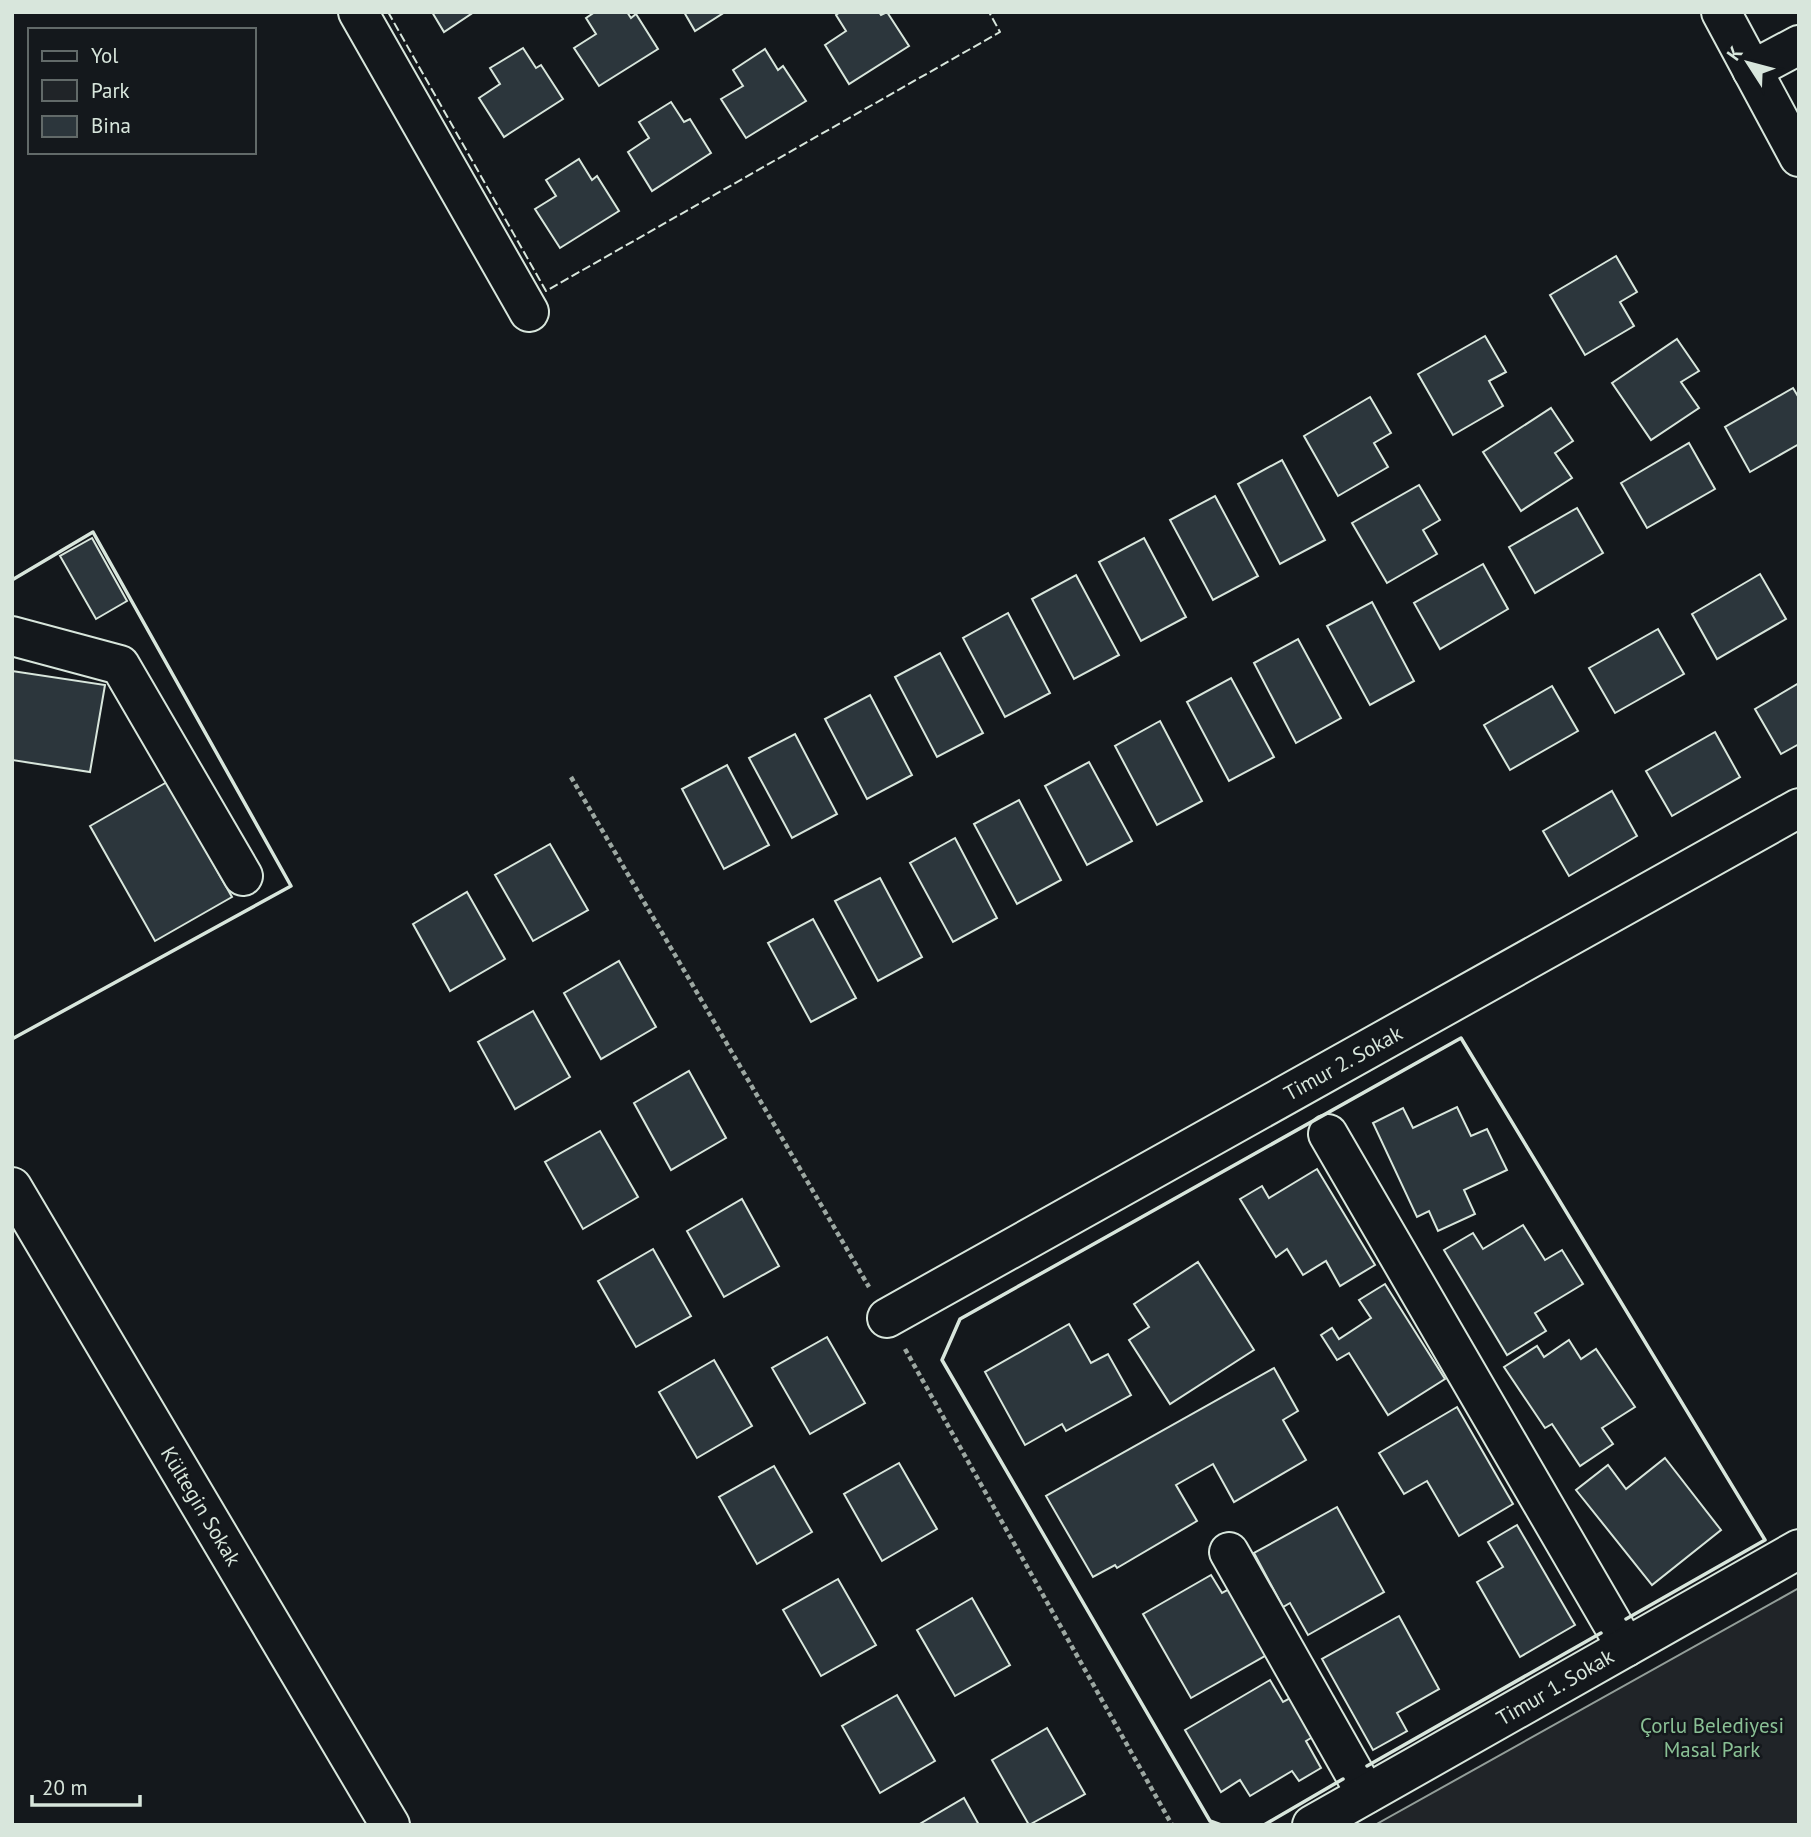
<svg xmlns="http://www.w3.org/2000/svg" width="1811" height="1837" viewBox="0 0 1811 1837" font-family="'PT Sans',sans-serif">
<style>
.green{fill:#202428;stroke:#939e99;stroke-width:2}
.building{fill:#2c363c;stroke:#d8e6dc;stroke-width:2}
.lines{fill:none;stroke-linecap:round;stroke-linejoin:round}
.minor-casing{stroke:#d8e6dc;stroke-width:42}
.path{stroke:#9da8a2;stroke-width:4.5;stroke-dasharray:5 3.5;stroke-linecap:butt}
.minor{stroke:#14181c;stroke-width:38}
.fence{stroke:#d8e6dc;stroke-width:2;stroke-dasharray:9 3.5;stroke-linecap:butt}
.wall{stroke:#d8e6dc;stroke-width:3.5}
.labels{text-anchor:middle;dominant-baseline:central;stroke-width:5;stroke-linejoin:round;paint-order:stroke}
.street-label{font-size:21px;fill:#d8e6dc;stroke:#14181c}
.park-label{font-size:21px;fill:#8ac095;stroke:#14181c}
</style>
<rect width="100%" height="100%" fill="#14181c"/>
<polygon class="green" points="1799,1588 1799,1825 1375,1825"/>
<g class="building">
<polygon points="432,12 474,12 444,32"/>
<polygon points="595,12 627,12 631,18 636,14 658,49 599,86 574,48 596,34 586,18"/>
<polygon points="684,12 725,12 695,31"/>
<polygon points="840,12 879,12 881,15 887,12 909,46 849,84 825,45 846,31 836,15"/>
<polygon points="523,48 536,68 541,65 563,99 504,137 479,98 500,84 490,68"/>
<polygon points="765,49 778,70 783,66 806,101 746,138 721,99 743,86 733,70"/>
<polygon points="671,102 684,122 690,119 711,153 652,191 628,152 649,138 639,122"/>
<polygon points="579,159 592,180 597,176 619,211 560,248 535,209 556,196 546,180"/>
<polygon points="1616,256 1637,292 1620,302 1634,326 1585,355 1550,295"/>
<polygon points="1485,336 1506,372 1489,381 1503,406 1453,435 1418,374"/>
<polygon points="1677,339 1699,371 1681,382 1699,408 1651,440 1612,383"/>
<polygon points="1793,388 1799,398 1799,444 1750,472 1725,427"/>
<polygon points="1370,397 1391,433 1374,443 1388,467 1338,496 1304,436"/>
<polygon points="1551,408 1573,441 1555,453 1572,478 1521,511 1483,452"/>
<polygon points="1689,443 1715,489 1647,528 1621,483"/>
<polygon points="1282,460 1325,540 1280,564 1238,484"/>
<polygon points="1419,485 1440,520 1423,530 1437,554 1387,583 1352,523"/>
<polygon points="1215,496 1258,576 1213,600 1170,520"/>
<polygon points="1577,508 1603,553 1535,593 1509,547"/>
<polygon points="92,538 127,601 96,619 60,556"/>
<polygon points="1144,538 1186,617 1141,641 1099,562"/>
<polygon points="1483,564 1508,609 1440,649 1414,603"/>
<polygon points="1760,574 1786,619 1717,659 1692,614"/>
<polygon points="1076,575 1119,655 1074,679 1032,599"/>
<polygon points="1372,602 1414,681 1370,705 1327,626"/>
<polygon points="1008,613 1050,693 1005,717 963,638"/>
<polygon points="1658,629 1684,674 1615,713 1589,668"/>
<polygon points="1298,639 1341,718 1296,743 1254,663"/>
<polygon points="940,653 983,733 937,757 895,677"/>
<polygon points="12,671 105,685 90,772 12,760"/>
<polygon points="1231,678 1274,757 1229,781 1187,702"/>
<polygon points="1799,683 1799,744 1781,754 1755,709"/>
<polygon points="1552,686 1578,731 1510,770 1484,725"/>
<polygon points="870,695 912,775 867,799 825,719"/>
<polygon points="1160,721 1202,801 1157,825 1115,746"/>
<polygon points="1715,732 1740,777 1672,816 1646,771"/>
<polygon points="795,734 837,814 792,838 749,758"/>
<polygon points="1089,762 1132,841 1087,865 1045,786"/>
<polygon points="727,765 769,845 724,869 682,789"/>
<polygon points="167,782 232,897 155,941 90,826"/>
<polygon points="1612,791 1637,836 1569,876 1543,831"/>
<polygon points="1019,800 1061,880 1017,904 974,824"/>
<polygon points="955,838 997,918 953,942 910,863"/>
<polygon points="550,844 588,910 533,941 495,875"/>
<polygon points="880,878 922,957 878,981 835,901"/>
<polygon points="467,892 505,959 450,991 413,924"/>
<polygon points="813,919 856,998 811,1022 768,943"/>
<polygon points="619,961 656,1027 601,1059 564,993"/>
<polygon points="533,1011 570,1077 515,1109 478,1042"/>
<polygon points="689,1071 726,1138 671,1170 634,1103"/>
<polygon points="1457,1107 1471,1136 1487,1129 1507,1170 1464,1190 1475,1214 1438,1231 1429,1211 1417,1217 1373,1123 1403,1108 1413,1128"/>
<polygon points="600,1131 638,1197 583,1229 545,1162"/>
<polygon points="1317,1169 1375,1265 1340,1286 1326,1261 1303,1275 1287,1249 1276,1257 1240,1199 1262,1186 1269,1198"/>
<polygon points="742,1199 779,1266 724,1297 687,1231"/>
<polygon points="1523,1225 1545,1260 1562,1250 1583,1284 1535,1313 1546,1331 1507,1355 1444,1250 1473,1233 1483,1249"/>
<polygon points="653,1249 691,1316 636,1347 598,1281"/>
<polygon points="1198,1262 1254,1350 1170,1404 1129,1340 1149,1327 1134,1304"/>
<polygon points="1385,1284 1445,1379 1388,1415 1349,1353 1337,1360 1321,1335 1332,1328 1339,1339 1371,1318 1359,1300"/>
<polygon points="1069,1324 1091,1363 1108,1354 1131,1395 1066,1431 1062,1424 1025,1445 985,1372"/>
<polygon points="827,1337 865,1403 810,1434 772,1368"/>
<polygon points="1569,1340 1581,1359 1596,1349 1635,1407 1602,1428 1613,1444 1580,1466 1552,1424 1545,1428 1504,1367 1537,1346 1544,1357"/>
<polygon points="714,1360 752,1426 697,1458 659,1392"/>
<polygon points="1274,1368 1298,1411 1283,1420 1306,1460 1234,1502 1213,1464 1176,1485 1197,1521 1117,1568 1115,1565 1093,1577 1046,1496"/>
<polygon points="1457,1407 1513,1504 1459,1536 1427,1481 1404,1494 1379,1453"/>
<polygon points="1665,1458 1721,1530 1652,1585 1576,1490 1608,1465 1626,1489"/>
<polygon points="899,1463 937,1529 882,1561 844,1494"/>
<polygon points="774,1466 812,1532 757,1564 719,1497"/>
<polygon points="1337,1507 1384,1592 1308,1635 1290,1603 1283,1607 1254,1553"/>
<polygon points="1517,1525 1575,1625 1520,1657 1477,1582 1503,1567 1488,1542"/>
<polygon points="1211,1575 1222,1593 1233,1587 1270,1653 1191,1698 1143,1614"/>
<polygon points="838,1579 876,1645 821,1676 783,1610"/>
<polygon points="972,1598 1010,1665 955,1696 917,1630"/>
<polygon points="1399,1616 1439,1689 1397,1713 1407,1731 1373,1750 1322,1659"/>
<polygon points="1270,1680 1283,1702 1294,1696 1316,1735 1306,1741 1321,1768 1299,1781 1292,1771 1250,1796 1240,1780 1221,1792 1185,1730"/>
<polygon points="897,1695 935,1761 880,1793 842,1726"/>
<polygon points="1047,1728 1085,1794 1029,1825 992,1760"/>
<polygon points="964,1798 979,1825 918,1825"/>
</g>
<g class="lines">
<defs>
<g id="minor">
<polyline points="358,12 529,312"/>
<polyline points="1721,12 1799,157"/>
<polyline points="1752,70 1799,45"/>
<polyline points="12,636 120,665 243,876"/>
<polyline points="1328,1134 1626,1647"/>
<polyline points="12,1187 390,1825"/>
<polyline points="887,1318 1799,808"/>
<polyline points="1229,1552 1366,1794"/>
<polyline points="1312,1825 1799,1549"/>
</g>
</defs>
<use href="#minor" class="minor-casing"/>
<g class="path">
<polyline points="571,777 869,1287"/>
<polyline points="905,1349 1172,1825"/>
</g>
<use href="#minor" class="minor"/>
<polyline class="fence" points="388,12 546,291 1000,32 989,12"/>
<g class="wall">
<polyline points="12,580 93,532 291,886 12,1039"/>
<polyline points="1367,1766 1601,1633"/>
<polyline points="1221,1825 1210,1821 942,1360 960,1319 1461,1038 1765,1540 1626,1619"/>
<polyline points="1264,1825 1343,1779"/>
</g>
</g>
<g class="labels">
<g class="street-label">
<text transform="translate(1343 1063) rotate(-29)">Timur 2. Sokak</text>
<text transform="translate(201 1506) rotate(59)">Kültegin Sokak</text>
<text transform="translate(1555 1687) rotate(-30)">Timur 1. Sokak</text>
</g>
<g class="park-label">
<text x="1712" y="1725">Çorlu Belediyesi<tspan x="1712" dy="24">Masal Park</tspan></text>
</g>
</g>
<rect width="1811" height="1837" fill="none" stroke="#d8e6dc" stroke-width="28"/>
<rect x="28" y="28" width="228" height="126" fill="#14181c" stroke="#626a69" stroke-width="2"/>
<rect x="42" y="51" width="35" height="10" fill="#14181c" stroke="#626a69" stroke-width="2"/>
<text x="91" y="63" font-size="21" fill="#d8e6dc">Yol</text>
<rect x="42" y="80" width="35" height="21" fill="#202428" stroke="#626a69" stroke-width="2"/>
<text x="91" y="98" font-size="21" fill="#d8e6dc">Park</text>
<rect x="42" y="116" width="35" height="21" fill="#2c363c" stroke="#626a69" stroke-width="2"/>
<text x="91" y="133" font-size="21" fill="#d8e6dc">Bina</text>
<g transform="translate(1748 63) rotate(306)" stroke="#14181c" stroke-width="5" paint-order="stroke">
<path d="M0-5L12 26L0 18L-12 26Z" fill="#d8e6dc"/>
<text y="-10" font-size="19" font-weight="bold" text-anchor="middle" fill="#d8e6dc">K</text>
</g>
<path d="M32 1795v10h108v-10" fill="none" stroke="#d8e6dc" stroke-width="3.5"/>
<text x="42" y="1795" font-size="21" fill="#d8e6dc" stroke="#14181c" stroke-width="5" paint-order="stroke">20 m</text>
</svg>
